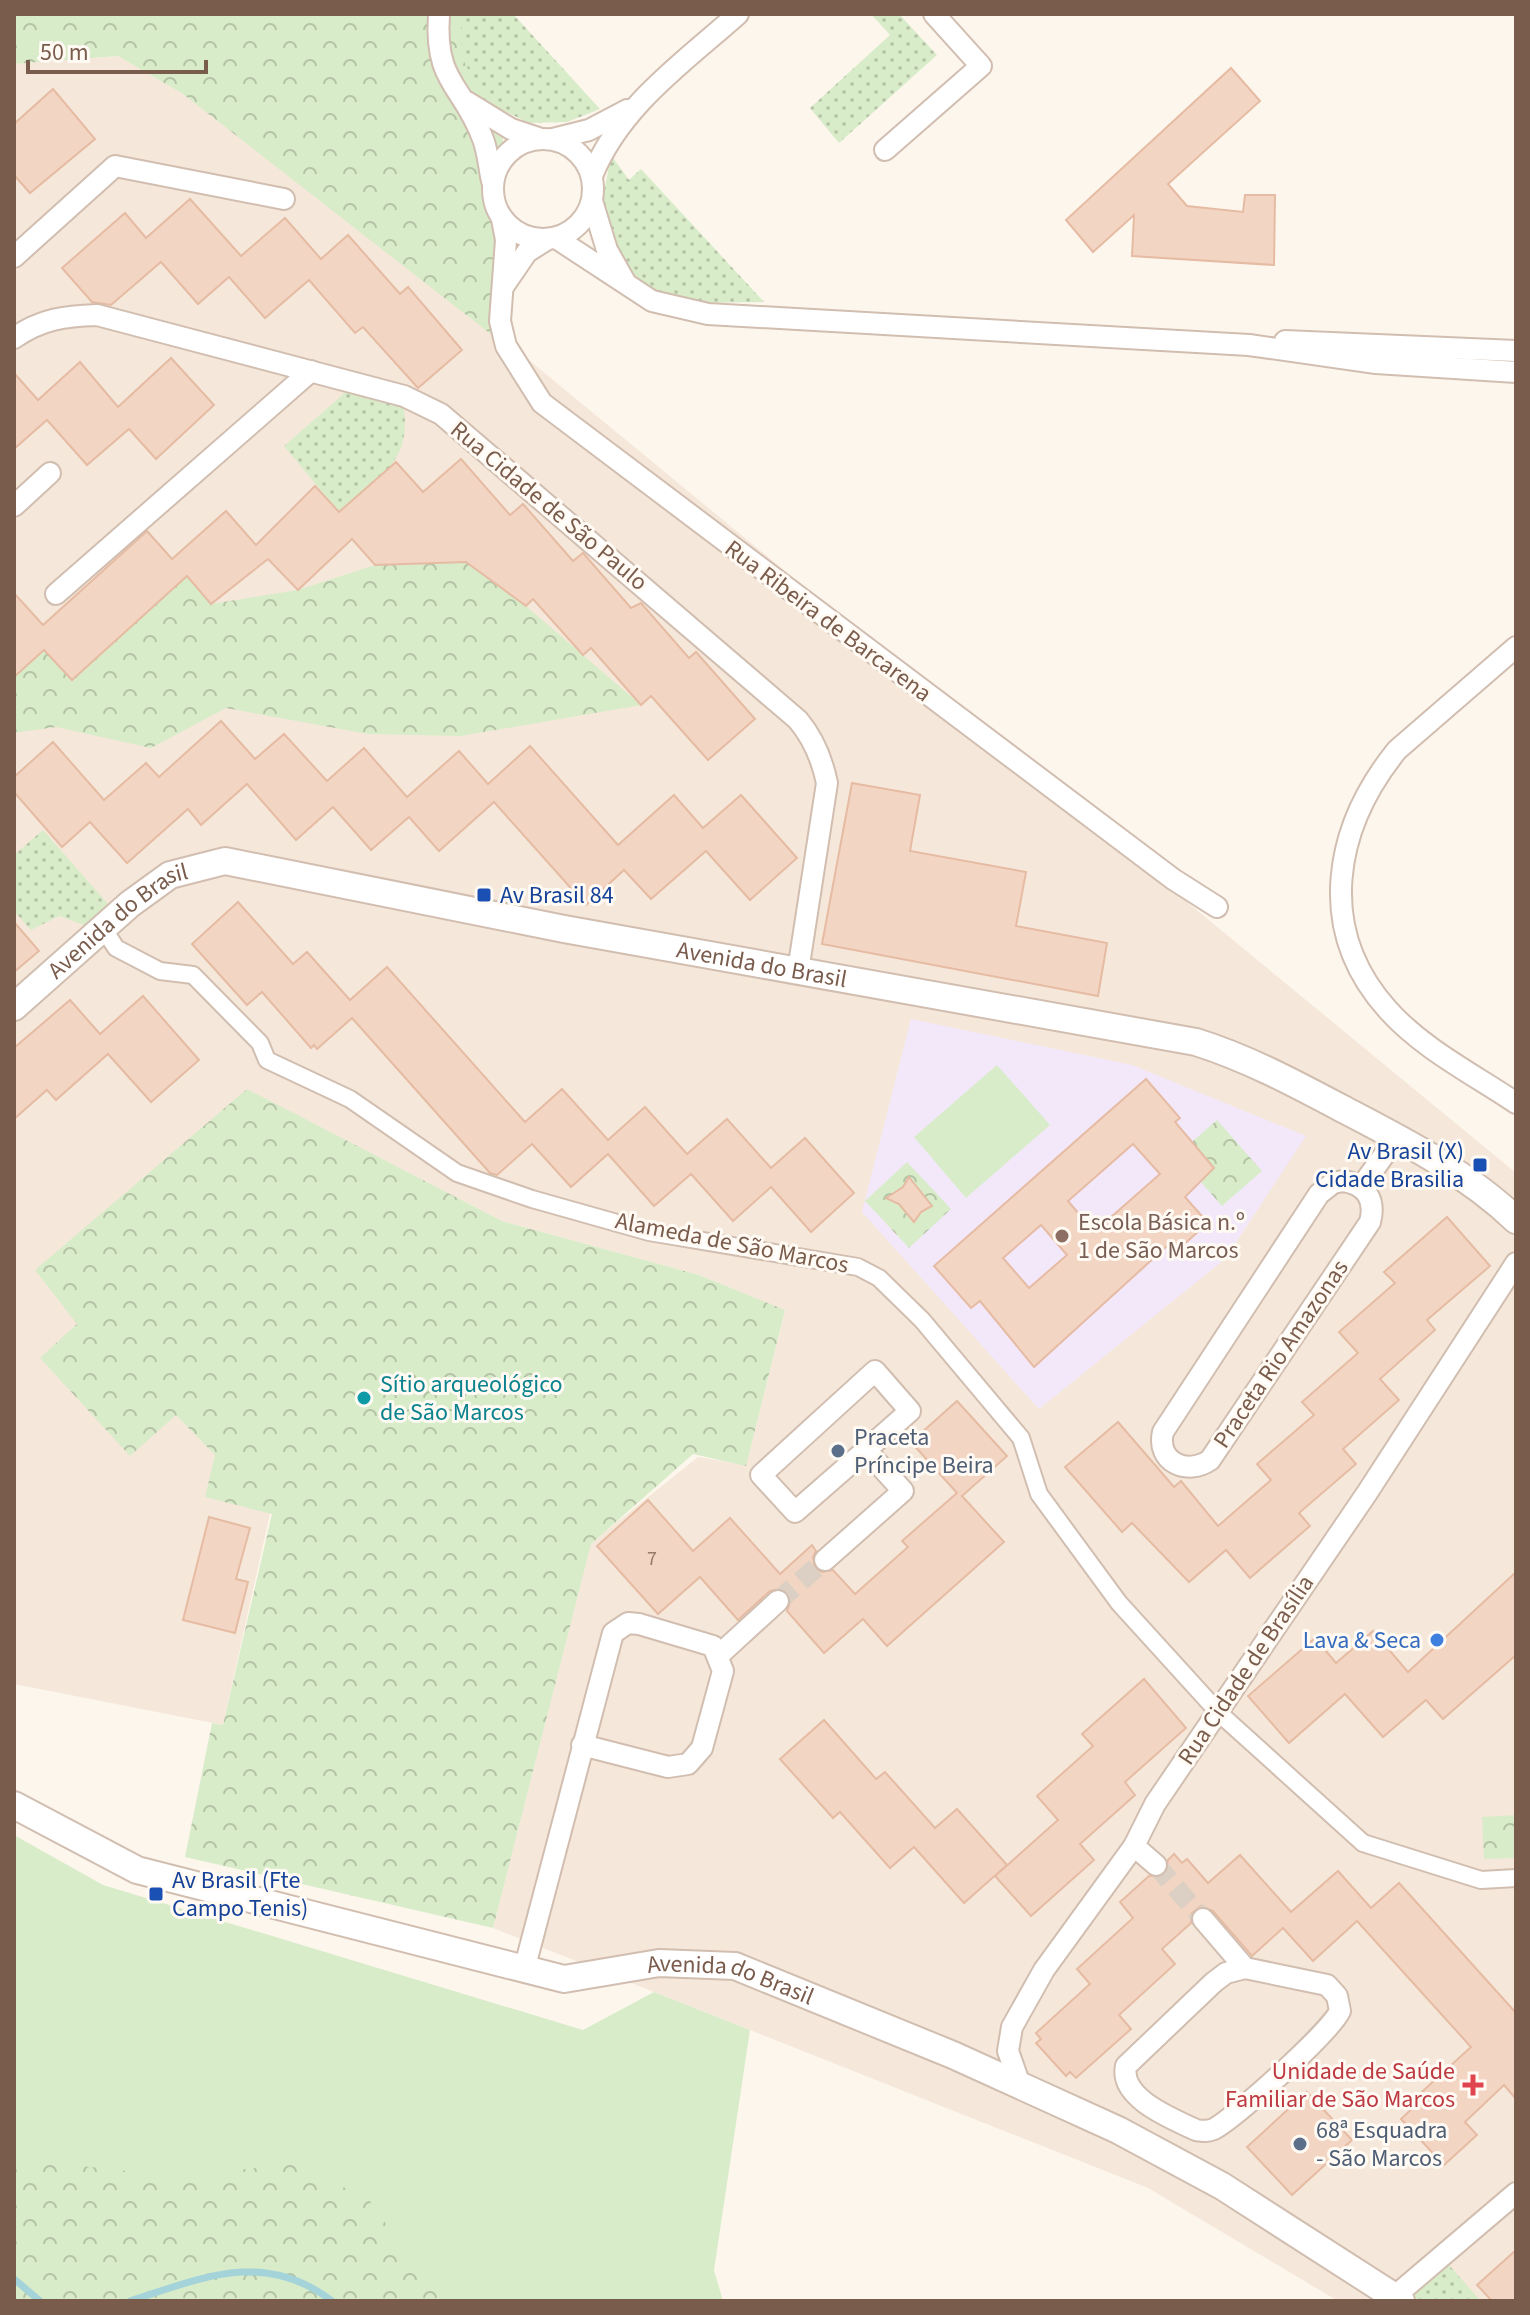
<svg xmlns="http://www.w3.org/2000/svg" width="1530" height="2315" viewBox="0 0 1530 2315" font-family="'Source Sans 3',sans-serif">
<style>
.residential{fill:#f5e8da}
.education{fill:#f3e8fa}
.grass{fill:#d8ecc9}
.forest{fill:url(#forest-crowns)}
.garden{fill:url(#garden-dots)}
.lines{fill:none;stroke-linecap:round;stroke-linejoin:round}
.stream{stroke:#a5d3da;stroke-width:7}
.building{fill:#f3d5c3;stroke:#e6bba3;stroke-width:2;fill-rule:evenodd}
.minor-tunnel{stroke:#dcd0c4;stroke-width:20;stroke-dasharray:20 10;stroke-linecap:butt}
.pedestrian-casing{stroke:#d1beb0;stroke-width:20}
.minor-casing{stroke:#d1beb0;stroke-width:24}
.tertiary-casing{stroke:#d1beb0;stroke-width:30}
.pedestrian{stroke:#fff;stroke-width:16}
.minor{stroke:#fff;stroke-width:20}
.tertiary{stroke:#fff;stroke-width:26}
.transit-dot{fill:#1a4fb4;stroke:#fffaf3;stroke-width:3}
.education-dot{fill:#8d6e63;stroke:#fffaf3;stroke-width:3}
.culture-dot{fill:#0f9aa8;stroke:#fffaf3;stroke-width:3}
.service-dot{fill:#5c6f8a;stroke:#fffaf3;stroke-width:3}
.shop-dot{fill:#3f7fe0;stroke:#fffaf3;stroke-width:3}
.health-dot{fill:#e0444e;stroke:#fffaf3;stroke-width:3}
.labels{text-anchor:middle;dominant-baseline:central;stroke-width:6;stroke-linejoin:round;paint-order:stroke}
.number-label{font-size:20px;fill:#987a6a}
.street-label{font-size:24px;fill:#7a5c4d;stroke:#fffaf3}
.transit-label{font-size:24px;fill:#164399;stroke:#fffaf3;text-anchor:start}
.education-label{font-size:24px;fill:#785e54;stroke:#fffaf3;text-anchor:start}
.culture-label{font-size:24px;fill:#0d838f;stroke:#fffaf3;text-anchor:start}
.service-label{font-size:24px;fill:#4e5e75;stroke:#fffaf3;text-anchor:start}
.shop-label{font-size:24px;fill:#366cbe;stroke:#fffaf3;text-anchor:end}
.health-label{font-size:24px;fill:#be3a42;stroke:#fffaf3;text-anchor:end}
</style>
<defs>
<pattern id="forest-crowns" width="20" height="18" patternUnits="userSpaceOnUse" patternTransform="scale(2)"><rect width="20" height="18" fill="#d8ecc9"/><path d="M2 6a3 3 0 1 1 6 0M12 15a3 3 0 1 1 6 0" fill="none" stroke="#b4c2a5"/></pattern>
<pattern id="garden-dots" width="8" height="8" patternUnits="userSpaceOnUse" patternTransform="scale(2)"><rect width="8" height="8" fill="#d8ecc9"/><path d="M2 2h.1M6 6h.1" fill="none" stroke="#b4c2a5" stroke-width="1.8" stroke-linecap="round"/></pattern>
</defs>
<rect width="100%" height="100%" fill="#fdf6ec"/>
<polygon class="residential" points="118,56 183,94 513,347 1516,1173 1516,2301 1338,2301 1148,2188 493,1928 591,1543 698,1457 746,1465 785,1311 699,1275 502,1221 247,1090 289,1428 223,1725 14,1684 14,64"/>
<polygon class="education" points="911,1019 1132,1065 1306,1136 1225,1259 1039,1409 862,1212"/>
<g class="grass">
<polygon points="997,1065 1050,1125 966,1198 914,1137"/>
<polygon points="14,1835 103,1885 583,2030 654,1992 750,2030 714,2270 723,2301 14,2301"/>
</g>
<g class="forest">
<polygon points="14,14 501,14 506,346 183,94 118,56 14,64"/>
<polygon points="466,562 526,606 641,705 461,736 368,734 226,708 151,748 56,727 14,733 14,677 44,650 72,679 187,576 211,604 298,590 375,565"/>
<polygon points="247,1089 502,1221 699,1275 785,1310 746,1466 693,1454 591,1544 493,1928 185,1857 212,1723 223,1725 272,1514 205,1497 215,1455 176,1415 130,1456 40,1358 77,1324 35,1270"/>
<polygon points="1217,1120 1262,1171 1222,1206 1177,1155"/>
<polygon points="907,1162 951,1209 909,1248 865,1201"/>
<polygon points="1516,1815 1516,1858 1484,1859 1482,1817"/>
<polygon points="14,2159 175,2176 298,2164 369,2200 433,2290 447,2301 14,2301"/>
</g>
<g class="garden">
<polygon points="461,14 513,14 600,109 567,122 529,123 486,102 462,58"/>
<polygon points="871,14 899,14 937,55 839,143 810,108 890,35"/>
<polygon points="611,155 629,180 641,169 764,302 689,303 639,285 618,253 603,198"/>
<path d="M348 390 403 404C414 462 377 479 339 512L284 446Z"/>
<polygon points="43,830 116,913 98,930 59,916 31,930 14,911 14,855"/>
<polygon points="1448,2264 1481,2301 1404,2301"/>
</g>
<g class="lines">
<g class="stream">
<polyline points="14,2279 40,2301"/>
<path d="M130 2301C202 2278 264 2249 332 2301"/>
</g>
</g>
<g class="building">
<polygon points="1231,68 1260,101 1168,184 1187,206 1243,212 1245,195 1275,195 1274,265 1132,256 1134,215 1093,252 1066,220"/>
<polygon points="53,89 95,139 30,193 14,175 14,124"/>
<polygon points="190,199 241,256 285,218 321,259 348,235 400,294 408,287 462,350 418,388 363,327 355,333 309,280 265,318 229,277 198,304 161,262 111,305 92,302 62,268 125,213 146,238"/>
<polygon points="171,358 214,405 156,459 129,429 87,465 47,420 14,449 14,373 38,400 80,362 118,407"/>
<polygon points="461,459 510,515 523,504 573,561 583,553 631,608 641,603 689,658 696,652 755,719 708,760 651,696 641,705 591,648 583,655 533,599 526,606 466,562 375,565 352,539 298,590 268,559 211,604 187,576 72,680 44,650 14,677 14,593 43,625 147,531 172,559 226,511 256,545 315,486 339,512 396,462 423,492"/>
<polygon points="221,721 255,759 284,734 327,781 364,748 407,797 459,751 488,784 530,746 618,845 674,795 703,828 741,795 797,858 750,900 706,851 651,899 624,870 586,905 494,802 439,851 409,817 371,850 333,807 296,840 247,784 201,825 188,809 127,863 90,822 62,847 14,792 14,777 53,742 104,800 146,763 159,777"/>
<polygon points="852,783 920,795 910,851 1026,872 1016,926 1107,943 1098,996 822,944"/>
<polygon points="238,902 293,964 307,952 350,1000 387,967 525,1122 562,1089 608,1140 645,1107 687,1154 727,1119 771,1168 805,1138 854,1193 811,1232 771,1187 733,1221 691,1174 654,1206 608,1154 571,1187 532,1144 497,1175 490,1173 352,1018 317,1049 314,1045 311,1048 262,992 247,1005 192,944"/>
<polygon points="14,922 39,951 14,972"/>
<polygon points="143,996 199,1060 151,1102 108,1054 56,1100 47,1090 14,1119 14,1048 70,1000 100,1034"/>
<path d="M1146 1079 1180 1118 1175 1122 1214 1168 1185 1197 1208 1223 1173 1254 1167 1246 1034 1367 980 1301 971 1308 934 1266ZM1133 1144 1160 1174 1094 1232 1068 1201ZM1041 1225 1067 1255 1029 1288 1003 1258Z"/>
<polygon points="909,1177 932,1206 921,1212 914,1222 899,1204 886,1198 903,1187"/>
<polygon points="1447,1217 1490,1266 1427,1320 1435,1330 1380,1379 1399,1400 1343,1449 1356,1464 1299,1513 1310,1526 1250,1578 1226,1550 1189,1582 1132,1523 1122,1532 1065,1467 1118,1422 1174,1487 1181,1481 1218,1526 1271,1480 1257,1464 1314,1415 1302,1402 1358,1353 1339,1332 1395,1283 1384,1272"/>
<polygon points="957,1401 1007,1456 962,1496 1004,1542 887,1646 863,1619 824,1653 787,1611 791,1599 783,1589 770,1591 738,1620 700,1577 658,1614 597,1546 648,1500 693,1551 730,1518 780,1574 812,1545 816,1551 813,1557 815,1568 822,1572 833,1570 855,1594 908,1547 902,1541 957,1493 911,1442"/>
<polygon points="209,1517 250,1528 236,1579 248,1582 235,1633 183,1620"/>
<polygon points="1516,1572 1516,1655 1443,1719 1426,1700 1383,1737 1345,1694 1289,1743 1248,1696 1315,1638 1336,1663 1373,1631 1408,1672"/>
<polygon points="1144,1679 1186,1728 1125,1782 1135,1795 1080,1844 1094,1860 1031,1916 995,1876 1058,1820 1037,1796 1093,1746 1082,1734"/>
<polygon points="824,1720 876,1779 885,1772 935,1828 957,1809 1007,1865 964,1903 914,1847 890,1868 840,1812 833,1818 780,1759"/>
<polygon points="1174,1854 1182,1863 1187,1859 1208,1883 1240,1855 1291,1912 1338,1871 1371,1908 1399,1883 1516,2013 1516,2099 1504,2085 1465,2122 1477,2135 1444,2165 1401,2119 1417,2104 1413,2100 1471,2047 1357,1921 1313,1961 1283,1928 1252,1956 1213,1911 1201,1906 1191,1914 1191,1923 1162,1949 1175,1964 1119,2015 1131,2029 1076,2078 1070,2072 1066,2076 1036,2043 1041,2039 1036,2033 1090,1984 1077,1969 1133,1918 1120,1902 1149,1876 1165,1874 1168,1860"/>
<polygon points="1307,2092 1352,2140 1292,2195 1247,2147"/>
<polygon points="1516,2250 1516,2301 1492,2301 1477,2285"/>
</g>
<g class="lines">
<g class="minor-tunnel">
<polyline points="778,1601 825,1560"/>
<polyline points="1156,1865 1203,1919"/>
</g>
<defs>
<polyline id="pedestrian" points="103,928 116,948 160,971 193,975 260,1043 267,1060 350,1099 457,1173 532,1199 649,1232 858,1267 879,1278 922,1320 1021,1438 1039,1494 1119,1603 1219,1713 1363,1843 1481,1880 1516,1878"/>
<g id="minor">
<path d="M439 14C434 84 463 84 483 139 488 152 489 168 492 181"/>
<polyline points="467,102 511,129 538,138"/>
<circle cx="543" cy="189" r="50"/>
<polyline points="553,139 589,130 627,110"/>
<polyline points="885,150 981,66 934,14"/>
<path d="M592 176C620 106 683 63 738 14"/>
<polyline points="592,201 607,250 625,282"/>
<polyline points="502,219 506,240 500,321 506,346 542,403 1173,879 1217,907"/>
<polyline points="556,238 652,301 708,314 1249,345 1376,363 1516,372"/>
<polyline points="14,257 115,166 284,199"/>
<polyline points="503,287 527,252 546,240"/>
<path d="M14 338C41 319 65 316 97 315L404 396 441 414 798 720C813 738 822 759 827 783L798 971"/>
<polyline points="1285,341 1516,351"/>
<polyline points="14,506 50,473"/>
<polyline points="56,594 311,371"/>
<path d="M1516 647 1397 750C1334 828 1315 929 1388 1010 1423 1049 1473 1074 1516 1103"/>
<path d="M1343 1181C1366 1184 1376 1200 1370 1222L1210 1460C1187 1476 1156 1462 1163 1432L1319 1194 1333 1183Z"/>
<polyline points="1361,1187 1397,1137"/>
<polyline points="825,1560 903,1491 866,1450 910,1411 875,1371 761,1475 795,1512 866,1450"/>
<polyline points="719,1655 778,1601"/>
<polyline points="1134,1846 1156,1865"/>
<polyline points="1203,1919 1245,1968"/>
<path d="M1245 1968 1327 1985 1337 1996 1340 2011C1330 2032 1236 2117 1214 2129 1207 2132 1203 2131 1196 2130 1171 2118 1119 2098 1126 2066L1214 1982 1226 1973Z"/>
<polyline points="524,1970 613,1633 628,1623 639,1624 713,1646 723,1671 702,1748 688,1764 668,1767 582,1745"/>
<polyline points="1020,2085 1008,2051 1012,2027 1044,1970 1134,1846 1155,1804 1367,1493 1516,1263"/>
<polyline points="1395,2296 1516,2193"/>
</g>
<g id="tertiary">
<path id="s1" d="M14 1007 130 904 170 875 225 861 564 929 1196 1042C1247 1058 1294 1083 1341 1108 1402 1140 1466 1172 1516 1220"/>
<path id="s2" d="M14 1805 137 1870 564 1979 659 1963 735 1966 953 2055 1118 2130 1222 2186 1401 2301"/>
</g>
</defs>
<use href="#pedestrian" class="pedestrian-casing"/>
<use href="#minor" class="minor-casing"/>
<use href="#tertiary" class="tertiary-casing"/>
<use href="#pedestrian" class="pedestrian"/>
<use href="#minor" class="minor"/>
<use href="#tertiary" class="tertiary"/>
</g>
<g class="transit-dot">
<rect x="476" y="887" width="16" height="16" rx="4"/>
<rect x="1472" y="1157" width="16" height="16" rx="4"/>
<rect x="148" y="1886" width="16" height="16" rx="4"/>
</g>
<circle class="education-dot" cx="1062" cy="1236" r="8"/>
<circle class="culture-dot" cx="364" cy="1398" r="8"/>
<g class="service-dot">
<circle cx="838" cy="1451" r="8"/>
<circle cx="1300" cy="2144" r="8"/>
</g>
<circle class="shop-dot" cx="1437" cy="1640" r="8"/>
<path class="health-dot" d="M1469 2073h8v8h8v8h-8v8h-8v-8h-8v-8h8z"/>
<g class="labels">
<g class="number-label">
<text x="652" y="1559">7</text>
</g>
<g class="street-label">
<text transform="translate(549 506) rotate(40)">Rua Cidade de São Paulo</text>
<text transform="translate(828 621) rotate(37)">Rua Ribeira de Barcarena</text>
<text stroke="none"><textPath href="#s1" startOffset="136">Avenida do Brasil</textPath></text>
<text stroke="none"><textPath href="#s1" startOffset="808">Avenida do Brasil</textPath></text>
<text transform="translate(732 1243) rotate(11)">Alameda de São Marcos</text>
<text transform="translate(1281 1354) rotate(-56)">Praceta Rio Amazonas</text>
<text transform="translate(1246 1670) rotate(-56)">Rua Cidade de Brasília</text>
<text stroke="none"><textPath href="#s2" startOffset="750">Avenida do Brasil</textPath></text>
</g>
<g class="transit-label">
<text x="500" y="895">Av Brasil 84</text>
<text x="1464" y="1151" text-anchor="end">Av Brasil (X)<tspan x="1464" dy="28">Cidade Brasilia</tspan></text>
<text x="172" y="1880">Av Brasil (Fte<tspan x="172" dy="28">Campo Tenis)</tspan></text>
</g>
<g class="education-label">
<text x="1078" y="1222">Escola Básica n.º<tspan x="1078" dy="28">1 de São Marcos</tspan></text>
</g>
<g class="culture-label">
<text x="380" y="1384">Sítio arqueológico<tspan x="380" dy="28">de São Marcos</tspan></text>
</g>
<g class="service-label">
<text x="854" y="1437">Praceta<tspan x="854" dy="28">Príncipe Beira</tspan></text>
<text x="1316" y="2130">68ª Esquadra<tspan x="1316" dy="28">- São Marcos</tspan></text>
</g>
<g class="shop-label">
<text x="1421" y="1640">Lava &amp; Seca</text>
</g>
<g class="health-label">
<text x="1455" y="2071">Unidade de Saúde<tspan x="1455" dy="28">Familiar de São Marcos</tspan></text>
</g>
</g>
<rect width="1530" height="2315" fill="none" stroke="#7a5c4d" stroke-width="32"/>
<path d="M28 60v12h178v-12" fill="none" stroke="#7a5c4d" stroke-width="4"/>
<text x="40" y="60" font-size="24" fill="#7a5c4d" stroke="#fffaf3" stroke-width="6" paint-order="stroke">50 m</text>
</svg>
